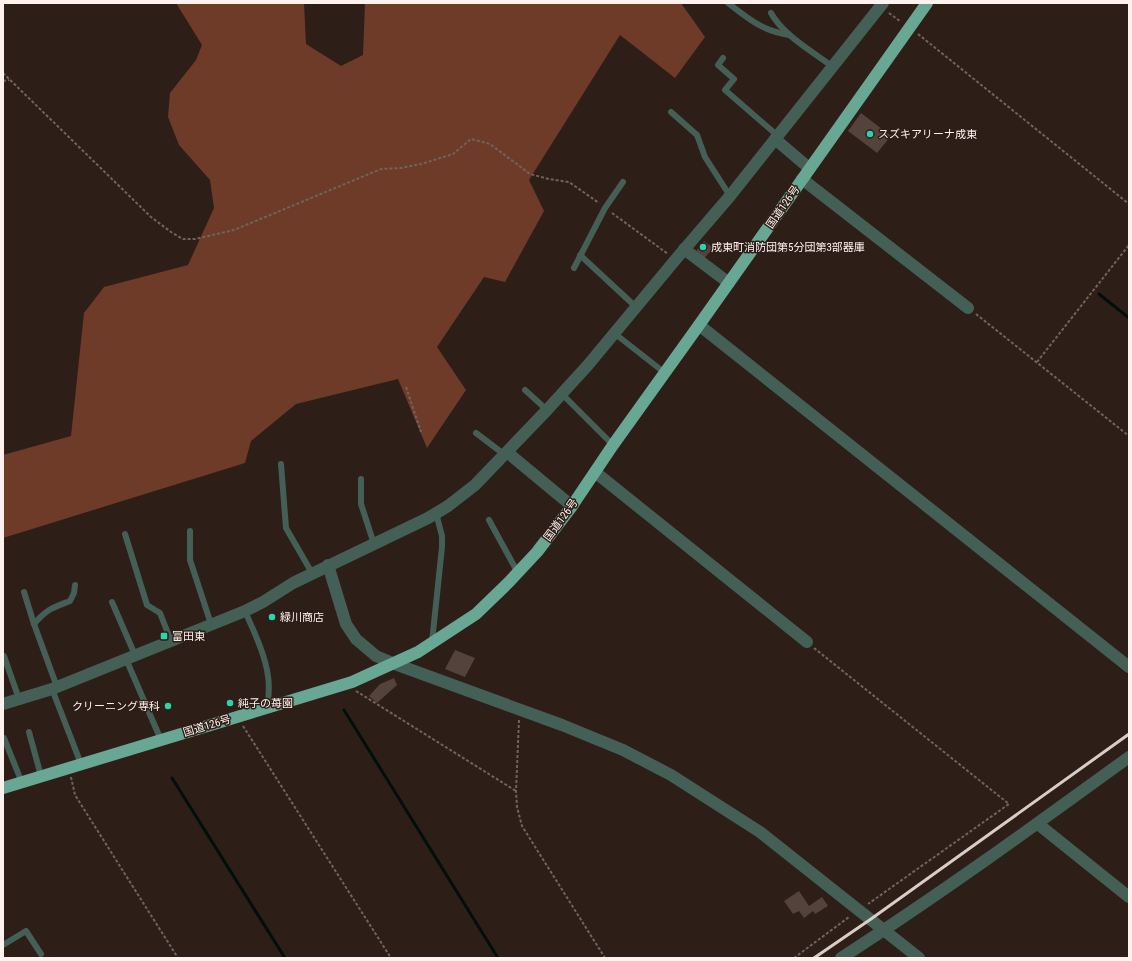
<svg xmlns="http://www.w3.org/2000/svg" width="1132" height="961" viewBox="0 0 1132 961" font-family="'Roboto Condensed','Noto Sans JP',sans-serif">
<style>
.forest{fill:#6e3b28}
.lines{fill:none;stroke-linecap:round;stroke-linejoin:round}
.stream{stroke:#000f0a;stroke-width:3}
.building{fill:#54423c}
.path{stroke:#71635d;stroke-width:2;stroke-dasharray:3 2;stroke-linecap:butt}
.service{stroke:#445f56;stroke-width:6}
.minor{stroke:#445f56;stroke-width:12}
.tertiary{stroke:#445f56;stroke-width:12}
.trunk{stroke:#68a794;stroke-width:12}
.rail{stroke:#d9cdc8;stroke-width:3}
.poi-dot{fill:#28d5ad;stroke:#2e1e18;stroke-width:1.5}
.labels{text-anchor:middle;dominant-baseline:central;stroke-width:3;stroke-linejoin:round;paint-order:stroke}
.poi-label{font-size:11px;fill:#fef2ee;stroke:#2e1e18;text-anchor:start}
.street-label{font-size:11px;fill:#fef2ee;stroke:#2e1e18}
</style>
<rect width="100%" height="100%" fill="#2e1e18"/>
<polygon class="forest" points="176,3 304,3 306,44 341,66 363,55 365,3 681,3 705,37 675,78 620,35 529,180 544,211 505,282 484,277 437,347 466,390 427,448 398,379 296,404 251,441 245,463 3,538 3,455 71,436 84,313 104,287 188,265 214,208 210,180 179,145 168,117 170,93 196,60 202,45"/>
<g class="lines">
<g class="stream">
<polyline points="1099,294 1129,318"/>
<polyline points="344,710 498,958"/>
<polyline points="172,778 285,958"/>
</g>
</g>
<g class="building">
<polygon points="861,113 891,136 877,153 848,131"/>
<polygon points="704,241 713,248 703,260 695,253"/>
<polygon points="455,650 475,658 465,677 445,669"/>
<polygon points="394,678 397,685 377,703 369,696 380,684"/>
<polygon points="799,891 809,906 822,897 828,906 815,914 813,911 804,918 799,911 793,914 784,901"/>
</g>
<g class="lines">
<g class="path">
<polyline points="889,13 901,22"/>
<polyline points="918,34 1129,204"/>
<polyline points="3,73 151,217 171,232 183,239 195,239 234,230 381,169 401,168 421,164 453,154 471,139 490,144 530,174 549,179 569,182 599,203"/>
<polyline points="3,81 9,80"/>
<polyline points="612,213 668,254"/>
<polyline points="976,314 1129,436"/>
<polyline points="1037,362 1129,245"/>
<polyline points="406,387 421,432"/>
<polyline points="814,648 1009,804 868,904"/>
<polyline points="356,691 516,791"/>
<polyline points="519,720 516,791 517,807 522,826 605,958"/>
<polyline points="243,726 391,958"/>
<polyline points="71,777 75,795 178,958"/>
<polyline points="794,958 849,917"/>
</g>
<g class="service">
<path d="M728 3C750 20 761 30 789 35"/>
<path d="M771 13C783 35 813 52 833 67"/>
<polyline points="723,58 718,65 734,79 725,90 778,136"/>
<polyline points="671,112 697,135 705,157 730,196"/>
<polyline points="580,255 636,307"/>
<polyline points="574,268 605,208 623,182"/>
<polyline points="614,333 665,373"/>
<polyline points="525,390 547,410"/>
<polyline points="562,394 613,445"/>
<polyline points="476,433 505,455"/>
<polyline points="281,464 286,528 312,573"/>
<polyline points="361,479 361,504 374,544"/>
<polyline points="489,520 518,573"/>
<polyline points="190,531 190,560 211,624"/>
<polyline points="125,534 147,605 160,613 171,641"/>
<polyline points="24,592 34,624 57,687"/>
<polyline points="112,602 135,655"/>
<path d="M245 611C254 632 265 654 268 676 270 686 268 697 268 708"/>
<path d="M34 624C47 609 52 608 70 601L74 593 75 585"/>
<polyline points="432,642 442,547 442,536 436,513"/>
<polyline points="4,656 19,699"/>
<polyline points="126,659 161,740"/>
<polyline points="52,689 81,764"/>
<polyline points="29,732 41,776"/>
<polyline points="4,738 22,783"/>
<polyline points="3,945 26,931 41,954"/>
</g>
<g class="minor">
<polyline points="775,139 809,168"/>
<polyline points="802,179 968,308"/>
<polyline points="684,249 729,283"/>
<polyline points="699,325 1129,667"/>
<polyline points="507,452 572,506"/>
<polyline points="595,472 807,642"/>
<polyline points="328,565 346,624 356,639 376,656 395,664"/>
<polyline points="1038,824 1129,897"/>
<path d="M841 958C939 895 1034 826 1129 757"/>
</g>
<g class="tertiary">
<polyline points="395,664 562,725 623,750 671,775 760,832 919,958"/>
<polyline points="3,704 52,689 245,611 263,602 293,583 428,518 448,506 475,485 547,410 588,365 676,259 730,196 883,3"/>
</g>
<polyline class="trunk" points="3,788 352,682 418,652 476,614 509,582 537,552 572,506 613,445 699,325 927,3"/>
<polyline class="rail" points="814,958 871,919 1129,734"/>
</g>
<g class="poi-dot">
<circle cx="870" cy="134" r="4"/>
<circle cx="703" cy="247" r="4"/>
<circle cx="272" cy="617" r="4"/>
<rect x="160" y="632" width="8" height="8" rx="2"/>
<circle cx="230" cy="703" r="4"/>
<circle cx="168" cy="706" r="4"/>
</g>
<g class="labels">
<g class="poi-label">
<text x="878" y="134">スズキアリーナ成東</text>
<text x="711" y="247">成東町消防団第5分団第3部器庫</text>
<text x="280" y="617">緑川商店</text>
<text x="172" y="636">富田東</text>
<text x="238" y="703">純子の苺園</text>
<text x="160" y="706" text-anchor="end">クリーニング専科</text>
</g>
<g class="street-label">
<text transform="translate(783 207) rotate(-55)">国道126号</text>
<text transform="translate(561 520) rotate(-54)">国道126号</text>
<text transform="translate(207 726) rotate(-17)">国道126号</text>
</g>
</g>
<rect width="1132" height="961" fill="none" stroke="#fef2ee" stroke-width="8"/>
</svg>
